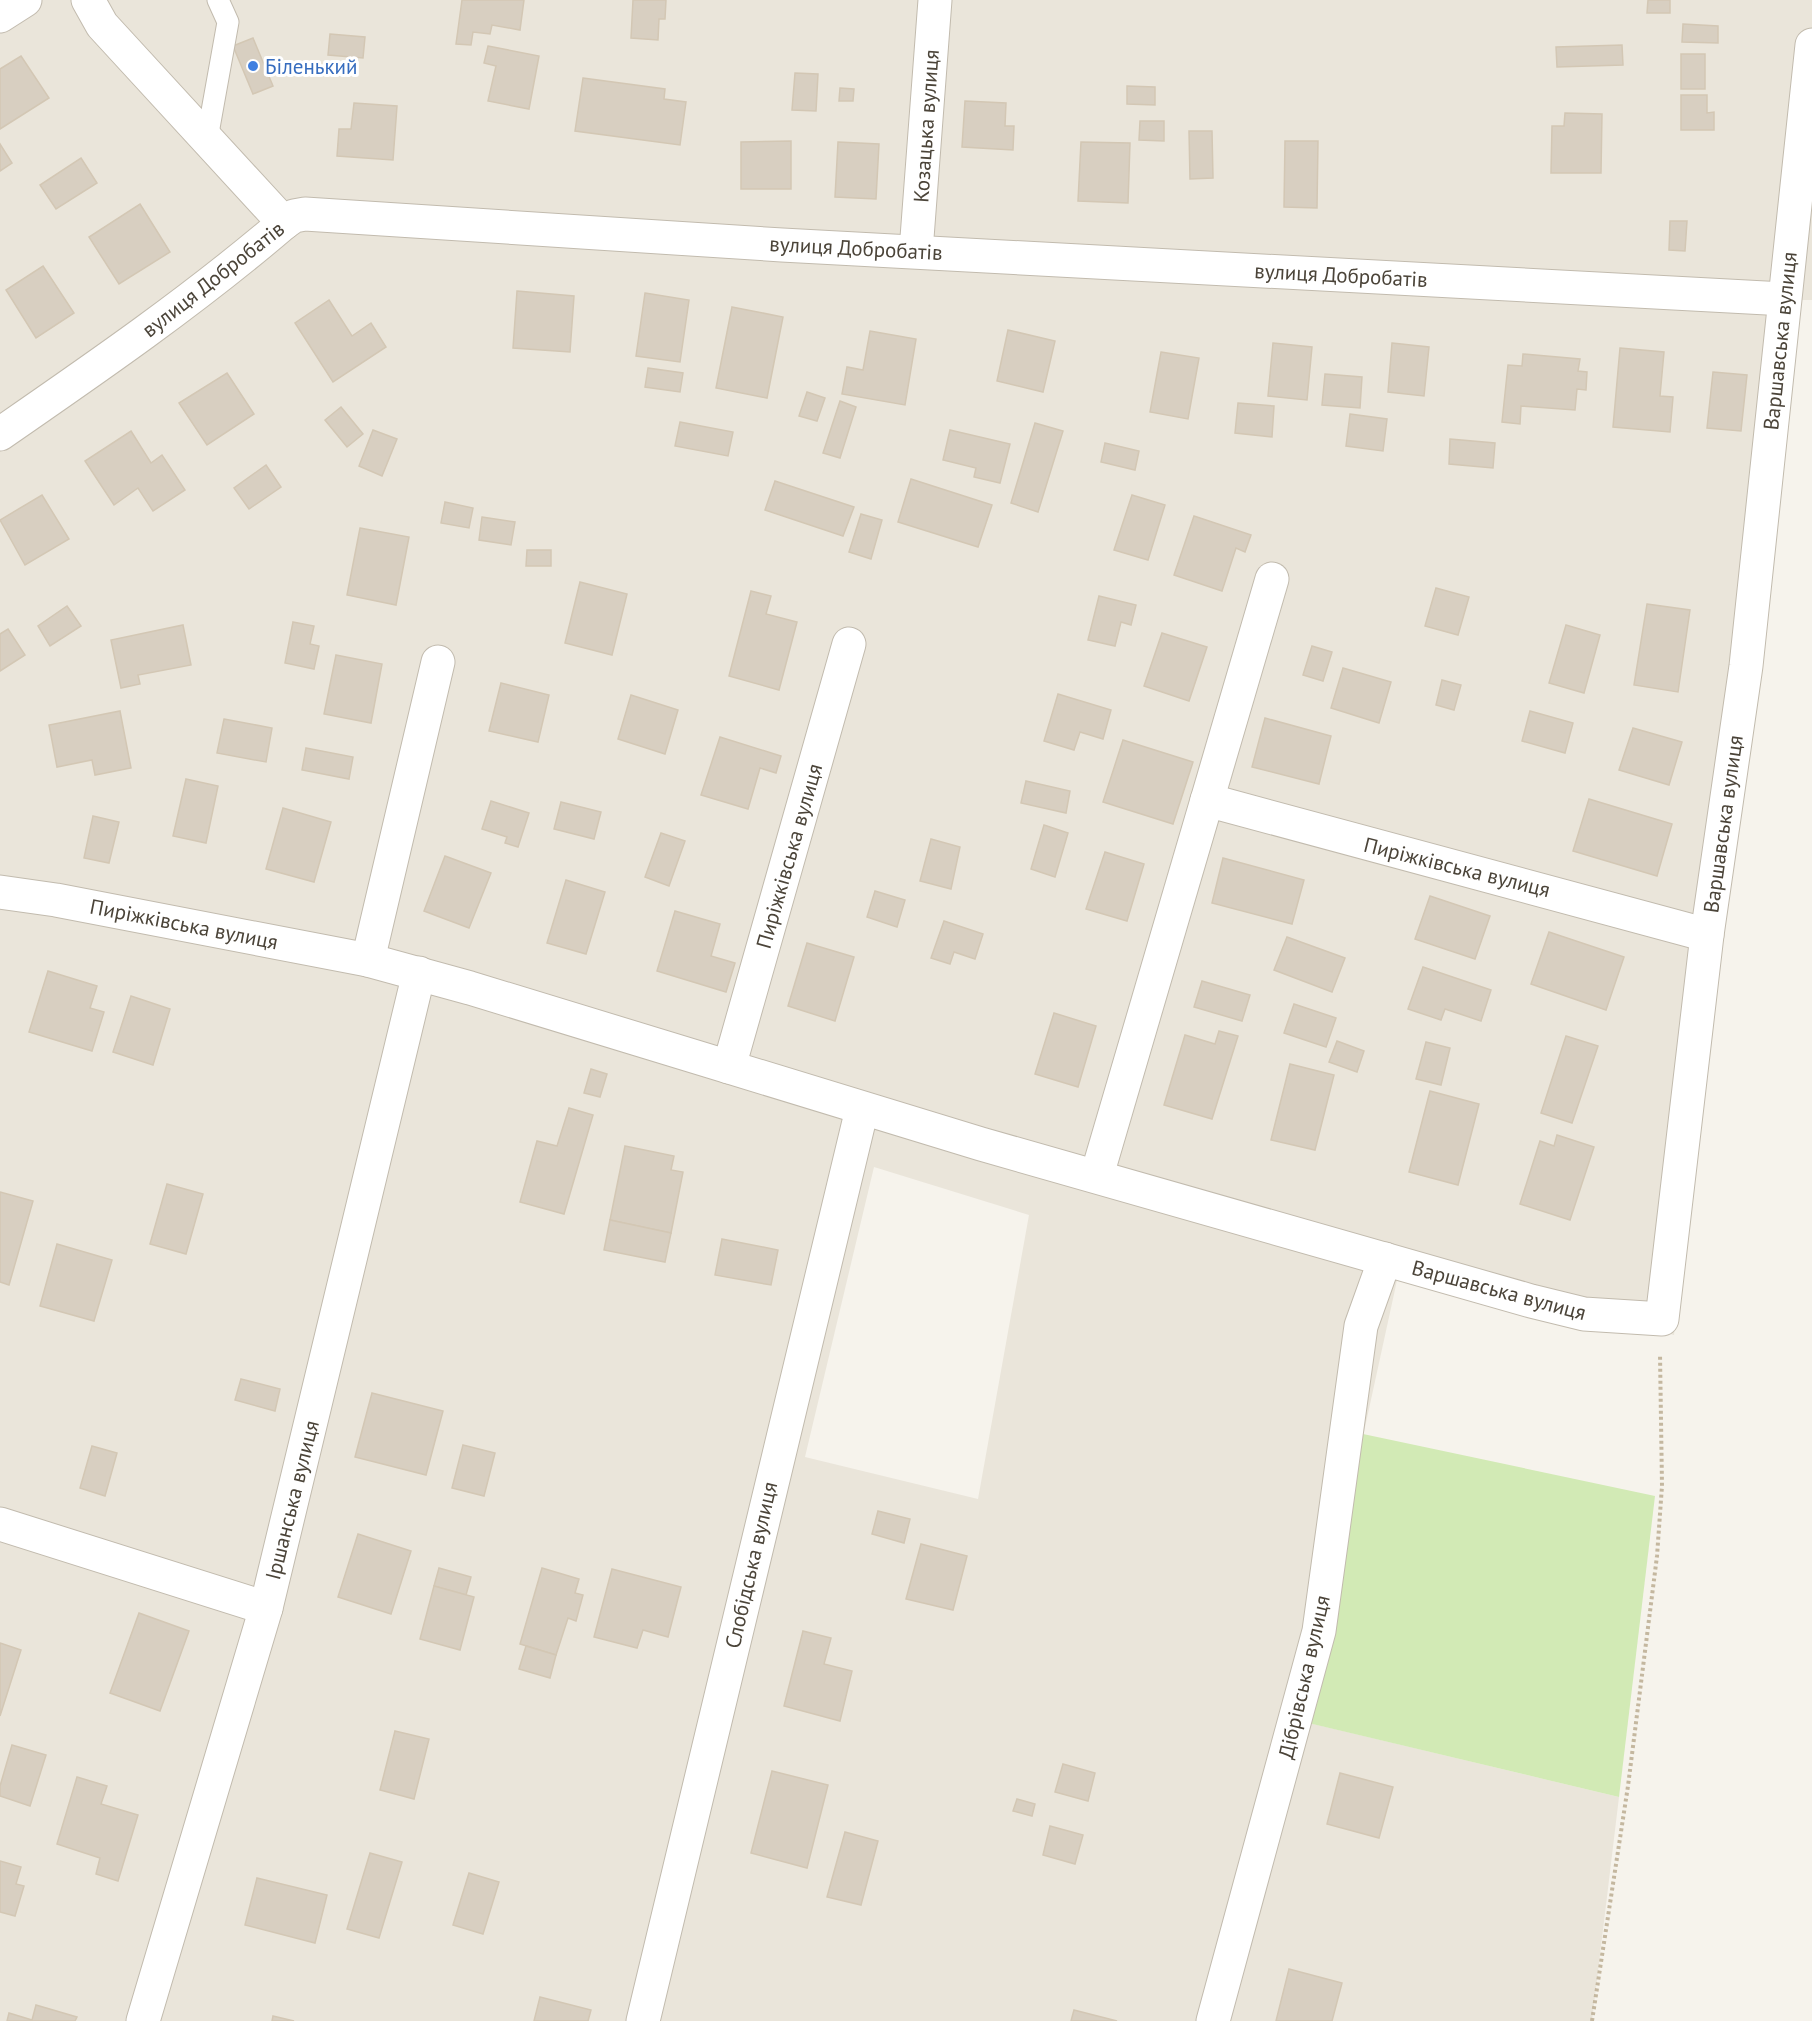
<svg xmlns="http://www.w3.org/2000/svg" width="1812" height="2021" viewBox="0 0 1812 2021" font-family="'PT Sans',sans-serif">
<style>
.residential{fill:#eae5da;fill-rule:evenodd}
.green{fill:#d2eab5}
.building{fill:#d8cfc1;stroke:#d3c7b4;stroke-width:1.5}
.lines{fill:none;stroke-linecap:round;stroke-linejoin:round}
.service-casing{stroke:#c2bbae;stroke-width:23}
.minor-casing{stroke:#c2bbae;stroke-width:35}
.path{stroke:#c4b79f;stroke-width:4;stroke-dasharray:3 3;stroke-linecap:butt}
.service{stroke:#fff;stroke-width:21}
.minor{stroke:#fff;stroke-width:33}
.shop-dot{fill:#3f7fe0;stroke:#fff;stroke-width:2}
.labels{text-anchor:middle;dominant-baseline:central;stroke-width:6;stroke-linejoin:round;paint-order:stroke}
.shop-label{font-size:21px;fill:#366cbe;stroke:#fff;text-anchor:start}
.street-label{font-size:21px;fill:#4b4439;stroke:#fff}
</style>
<rect width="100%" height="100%" fill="#f6f3ec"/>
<path class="residential" d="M0 0H1812V300H1797L1674 1335 1401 1262 1301 1721 1619 1797 1592 2021H0ZM874 1167 1029 1215 978 1499 805 1457Z"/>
<polygon class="green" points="1363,1434 1655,1496 1619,1797 1300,1721"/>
<g class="building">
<polygon points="462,0 524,0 520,30 492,25 490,34 473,32 471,45 456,44"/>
<polygon points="633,0 666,0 665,19 659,19 658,40 631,38"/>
<polygon points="1648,0 1670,0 1670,13 1647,13"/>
<polygon points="1683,24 1718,26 1718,43 1682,42"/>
<polygon points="330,34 365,37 363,58 328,55"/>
<polygon points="253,38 273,86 253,94 233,46"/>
<polygon points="1622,45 1623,65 1557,67 1556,47"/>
<polygon points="488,46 539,56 529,109 488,101 496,66 484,63"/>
<rect x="1681" y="54" width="24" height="35"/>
<polygon points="21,56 49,98 0,129 0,69"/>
<polygon points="795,73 818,74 816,111 792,110"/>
<polygon points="583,78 665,89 664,99 686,102 680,145 575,131"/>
<polygon points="1127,86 1155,87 1155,105 1127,104"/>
<polygon points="840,88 854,89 853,101 839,101"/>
<polygon points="1681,95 1707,95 1707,113 1714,112 1714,130 1681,130"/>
<polygon points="965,101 1006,103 1005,126 1014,126 1013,150 962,147"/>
<polygon points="354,103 397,106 393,160 337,156 339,129 351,129"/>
<polygon points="1565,113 1602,114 1601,173 1551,173 1552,126 1564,126"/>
<polygon points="1140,121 1164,121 1164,141 1139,140"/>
<polygon points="1189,131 1212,131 1213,178 1190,179"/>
<polygon points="791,141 791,189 741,189 741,142"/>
<polygon points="1285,141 1318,141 1317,208 1284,207"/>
<polygon points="838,142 879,144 876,199 835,197"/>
<polygon points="1081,142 1130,143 1128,203 1078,201"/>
<polygon points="0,144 12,163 0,171"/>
<polygon points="81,158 97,183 56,209 40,185"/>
<polygon points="140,204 170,252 119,284 89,237"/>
<polygon points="1670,221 1687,221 1685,251 1669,250"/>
<polygon points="43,266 74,313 36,338 6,290"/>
<polygon points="517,291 574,296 570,352 513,348"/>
<polygon points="645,293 689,300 680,362 636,356"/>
<polygon points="329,300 352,336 371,323 386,347 333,382 295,323"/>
<polygon points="732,307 783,317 767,398 716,388"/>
<polygon points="1008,330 1055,341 1043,392 997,381"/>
<polygon points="870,331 916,339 905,405 842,394 847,367 863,370"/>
<polygon points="1273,343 1312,347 1307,400 1268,396"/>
<polygon points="1392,343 1429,347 1424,396 1388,392"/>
<polygon points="1620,348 1664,352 1660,396 1673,397 1670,432 1613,427"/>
<polygon points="1161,352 1199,358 1188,419 1150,412"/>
<polygon points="1523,354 1580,359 1578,371 1587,372 1586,390 1577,389 1575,410 1521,406 1520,424 1502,422 1508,365 1522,366"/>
<polygon points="648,368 683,373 680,392 645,387"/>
<polygon points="1713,372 1747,375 1741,431 1707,428"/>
<polygon points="227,373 254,414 207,445 179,403"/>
<polygon points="1325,374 1362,377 1360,408 1322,405"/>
<polygon points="807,392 825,398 817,421 799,416"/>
<polygon points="840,401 856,407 840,458 823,453"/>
<polygon points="1238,403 1274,406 1272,437 1235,433"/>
<polygon points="341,407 363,434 347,447 325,420"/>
<polygon points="1350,414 1387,419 1383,451 1346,446"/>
<polygon points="680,422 733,432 728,456 675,446"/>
<polygon points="1035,423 1063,431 1038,512 1011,503"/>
<polygon points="373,430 397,439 382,476 359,466"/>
<polygon points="950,430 1010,444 1000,483 974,477 976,468 943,460"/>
<polygon points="131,431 151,463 162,455 185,490 153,511 138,488 114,505 85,461"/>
<polygon points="1450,439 1495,443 1493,468 1449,464"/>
<polygon points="1105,443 1139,451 1135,470 1101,462"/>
<polygon points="266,465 281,487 249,509 234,488"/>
<polygon points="911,479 992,505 978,547 898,522"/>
<polygon points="775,481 854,507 843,536 765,510"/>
<polygon points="42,495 69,539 25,565 0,520"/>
<polygon points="1132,495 1165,505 1148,560 1114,550"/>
<polygon points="445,502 473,508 469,528 441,523"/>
<polygon points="861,514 882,520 871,559 849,552"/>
<polygon points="1194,516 1251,535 1245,552 1236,548 1222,591 1174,575"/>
<polygon points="482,517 515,522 511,545 479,540"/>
<polygon points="360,528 409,537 396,605 347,595"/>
<polygon points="527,550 551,550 551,566 526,566"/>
<polygon points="580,582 627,594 612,655 565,643"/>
<polygon points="1436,588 1469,597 1458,635 1425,626"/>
<polygon points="751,591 771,596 766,614 797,622 779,690 729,676"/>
<polygon points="1099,596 1136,605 1131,625 1121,622 1115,646 1088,640"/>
<polygon points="1647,604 1690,610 1678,692 1634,685"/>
<polygon points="67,606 81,626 50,646 38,626"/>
<polygon points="293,622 314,626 310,644 319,646 314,669 285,663"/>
<polygon points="183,625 191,665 138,675 140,684 121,688 111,640"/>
<polygon points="1566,625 1600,635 1584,693 1549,683"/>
<polygon points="8,629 25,655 0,671 0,634"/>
<polygon points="1162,633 1207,647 1189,701 1144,686"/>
<polygon points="1312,646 1332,652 1323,681 1303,675"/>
<polygon points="336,655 382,664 371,723 324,714"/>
<polygon points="1343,668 1391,682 1379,723 1331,708"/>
<polygon points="1442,680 1461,685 1454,710 1436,705"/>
<polygon points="501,683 549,695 538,742 489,731"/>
<polygon points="1058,694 1111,710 1103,739 1080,732 1074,750 1044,741"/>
<polygon points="631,695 678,710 665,754 618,739"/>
<polygon points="120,711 131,768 95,775 92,760 57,767 49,725"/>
<polygon points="1530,711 1573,723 1565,753 1522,741"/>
<polygon points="1265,718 1331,736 1319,784 1252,767"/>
<polygon points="224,719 272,728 266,762 217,753"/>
<polygon points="1633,728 1682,742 1669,785 1619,770"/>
<polygon points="720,737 781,756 776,773 760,768 748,809 701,795"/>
<polygon points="1123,740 1193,762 1173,824 1103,802"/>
<polygon points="306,748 353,757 349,779 302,770"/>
<polygon points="186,779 218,786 206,843 173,836"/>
<polygon points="1026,781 1070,791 1066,813 1021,803"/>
<polygon points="1589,799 1672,824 1657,876 1573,851"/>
<polygon points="491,801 529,813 518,847 505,843 507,837 482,829"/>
<polygon points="561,802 601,812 594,839 554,829"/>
<polygon points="283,808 331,822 314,882 266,869"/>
<polygon points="93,816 119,822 109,863 84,858"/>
<polygon points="1044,825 1068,833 1055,877 1031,869"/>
<polygon points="661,833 685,841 669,886 645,877"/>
<polygon points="931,839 960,847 951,889 920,881"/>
<polygon points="1105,852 1144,864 1127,921 1086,909"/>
<polygon points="445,856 491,873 469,928 424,911"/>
<polygon points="1223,858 1304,880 1292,924 1212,903"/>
<polygon points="566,880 605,892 586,954 547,943"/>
<polygon points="875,891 905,900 897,927 867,917"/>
<polygon points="1430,896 1490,916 1475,959 1415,939"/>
<polygon points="675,911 720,924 711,956 735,963 726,992 657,971"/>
<polygon points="944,921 983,934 975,959 954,952 950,964 931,958"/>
<polygon points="1549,932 1624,957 1606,1010 1531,984"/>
<polygon points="1287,937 1345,958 1332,992 1274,970"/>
<polygon points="807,943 854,957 835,1021 788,1006"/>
<polygon points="1423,967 1491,990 1481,1021 1445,1009 1441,1020 1408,1009"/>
<polygon points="48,971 97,986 90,1008 104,1012 92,1051 29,1032"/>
<polygon points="1202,981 1250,995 1242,1021 1194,1007"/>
<polygon points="131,996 170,1009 153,1065 113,1052"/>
<polygon points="1294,1004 1336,1018 1326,1047 1284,1033"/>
<polygon points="1054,1013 1096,1026 1078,1087 1035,1074"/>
<polygon points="1219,1031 1238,1036 1212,1119 1164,1105 1185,1035 1215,1044"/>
<polygon points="1566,1036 1598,1046 1572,1123 1541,1113"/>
<polygon points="1337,1041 1364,1051 1357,1072 1329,1062"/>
<polygon points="1426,1042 1450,1048 1441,1085 1416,1079"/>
<polygon points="1290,1064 1334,1075 1315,1150 1271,1140"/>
<polygon points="591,1069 607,1074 600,1097 584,1093"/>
<polygon points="1430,1091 1479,1104 1458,1185 1409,1172"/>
<polygon points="569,1108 593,1115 564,1214 520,1202 537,1141 557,1146"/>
<polygon points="1557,1135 1594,1147 1570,1220 1520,1204 1540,1141 1554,1146"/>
<polygon points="625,1146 674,1156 671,1170 683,1172 671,1233 610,1220"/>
<polygon points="167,1184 203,1194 186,1254 150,1244"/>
<polygon points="0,1192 33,1201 9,1285 0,1282"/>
<polygon points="610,1220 671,1233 665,1262 604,1250"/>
<polygon points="722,1239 778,1250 771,1285 715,1275"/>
<polygon points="57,1244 112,1260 94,1321 40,1306"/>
<polygon points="241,1379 280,1389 275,1411 235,1400"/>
<polygon points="372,1393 443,1411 426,1475 355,1457"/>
<polygon points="463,1445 495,1453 484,1496 452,1488"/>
<polygon points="92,1446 117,1453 105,1496 80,1488"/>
<polygon points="878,1511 910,1519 904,1543 872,1534"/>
<polygon points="358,1534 411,1551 391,1614 338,1597"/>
<polygon points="921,1544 967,1556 953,1610 906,1599"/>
<polygon points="439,1568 471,1577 466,1595 434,1586"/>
<polygon points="542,1568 579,1579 575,1593 583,1595 576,1621 568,1618 556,1655 520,1644"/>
<polygon points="612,1569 681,1587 668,1637 643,1630 637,1648 594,1637"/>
<polygon points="434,1586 474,1597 460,1650 420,1639"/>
<polygon points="139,1613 189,1631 160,1711 110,1693"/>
<polygon points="803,1631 831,1638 824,1664 852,1671 840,1721 784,1706"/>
<polygon points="0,1643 21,1650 0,1716"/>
<polygon points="526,1646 556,1655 550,1678 519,1669"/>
<polygon points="395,1731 429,1739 414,1799 380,1790"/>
<polygon points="12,1745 46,1755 30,1806 0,1796 0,1786"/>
<polygon points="1063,1764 1095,1773 1088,1801 1055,1792"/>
<polygon points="772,1771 828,1785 807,1868 751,1853"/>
<polygon points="1340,1773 1393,1787 1379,1838 1327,1824"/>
<polygon points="77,1777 107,1786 101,1804 138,1815 118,1881 96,1874 100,1858 57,1844"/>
<polygon points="1017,1799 1035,1804 1032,1816 1013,1811"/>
<polygon points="1050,1826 1083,1835 1075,1864 1043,1855"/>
<polygon points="845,1832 878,1841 861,1905 827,1897"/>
<polygon points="370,1853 402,1862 379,1938 347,1929"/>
<polygon points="0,1861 21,1867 16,1884 24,1886 15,1916 0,1912"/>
<polygon points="469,1873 499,1882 483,1934 453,1925"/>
<polygon points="257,1878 327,1895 315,1943 245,1925"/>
<polygon points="1289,1969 1342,1983 1332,2021 1276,2021"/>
<polygon points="540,1997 591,2010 588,2021 534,2021"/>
<polygon points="36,2005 77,2017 75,2021 7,2021 9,2013 32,2020"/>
<polygon points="1074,2010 1117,2021 1071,2021"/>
<polygon points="273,2016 294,2021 272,2021"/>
</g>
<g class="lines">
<defs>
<polyline id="service" points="207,139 228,22 218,0"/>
<g id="minor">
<polyline points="88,0 102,25 284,223"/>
<polyline points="0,16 25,0"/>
<polyline points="916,251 935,0"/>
<path d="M0 434C97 367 194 300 284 223L294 216 305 214 782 245 1784 299"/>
<polyline points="849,644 729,1067 981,1144 1531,1301 1584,1314 1662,1319 1707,935 1746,666 1812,45"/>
<polyline points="438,662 368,960 470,988 729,1067"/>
<polyline points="1207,800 1707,935"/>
<polyline points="0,892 56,900 368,960"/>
<polyline points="1097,1175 1272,579"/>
<polyline points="0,1524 266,1608"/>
<polyline points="143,2021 266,1608 419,973"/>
<polyline points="643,2021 862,1109"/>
<polyline points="1213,2021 1319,1631 1361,1326 1385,1259"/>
</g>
</defs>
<use href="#service" class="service-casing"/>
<use href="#minor" class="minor-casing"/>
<polyline class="path" points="1592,2021 1628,1786 1657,1556 1662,1486 1660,1354"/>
<use href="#service" class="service"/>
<use href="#minor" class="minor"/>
</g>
<circle class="shop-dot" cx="253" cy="66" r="6"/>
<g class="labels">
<g class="shop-label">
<text x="265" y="66">Біленький</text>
</g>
<g class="street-label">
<text transform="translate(926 126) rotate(-86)">Козацька вулиця</text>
<text transform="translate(856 248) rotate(3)">вулиця Добробатів</text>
<text transform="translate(1341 275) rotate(3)">вулиця Добробатів</text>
<text transform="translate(213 279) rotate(-38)">вулиця Добробатів</text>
<text transform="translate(1780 341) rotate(-84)">Варшавська вулиця</text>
<text transform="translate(1723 824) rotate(-82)">Варшавська вулиця</text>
<text transform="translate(789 856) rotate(-74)">Пиріжківська вулиця</text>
<text transform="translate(1457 867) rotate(14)">Пиріжківська вулиця</text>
<text transform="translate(184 924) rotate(11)">Пиріжківська вулиця</text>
<text transform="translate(1499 1290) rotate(15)">Варшавська вулиця</text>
<text transform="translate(292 1500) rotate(-76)">Іршанська вулиця</text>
<text transform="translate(751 1565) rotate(-77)">Слобідська вулиця</text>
<text transform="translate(1304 1677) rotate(-77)">Дібрівська вулиця</text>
</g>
</g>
</svg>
